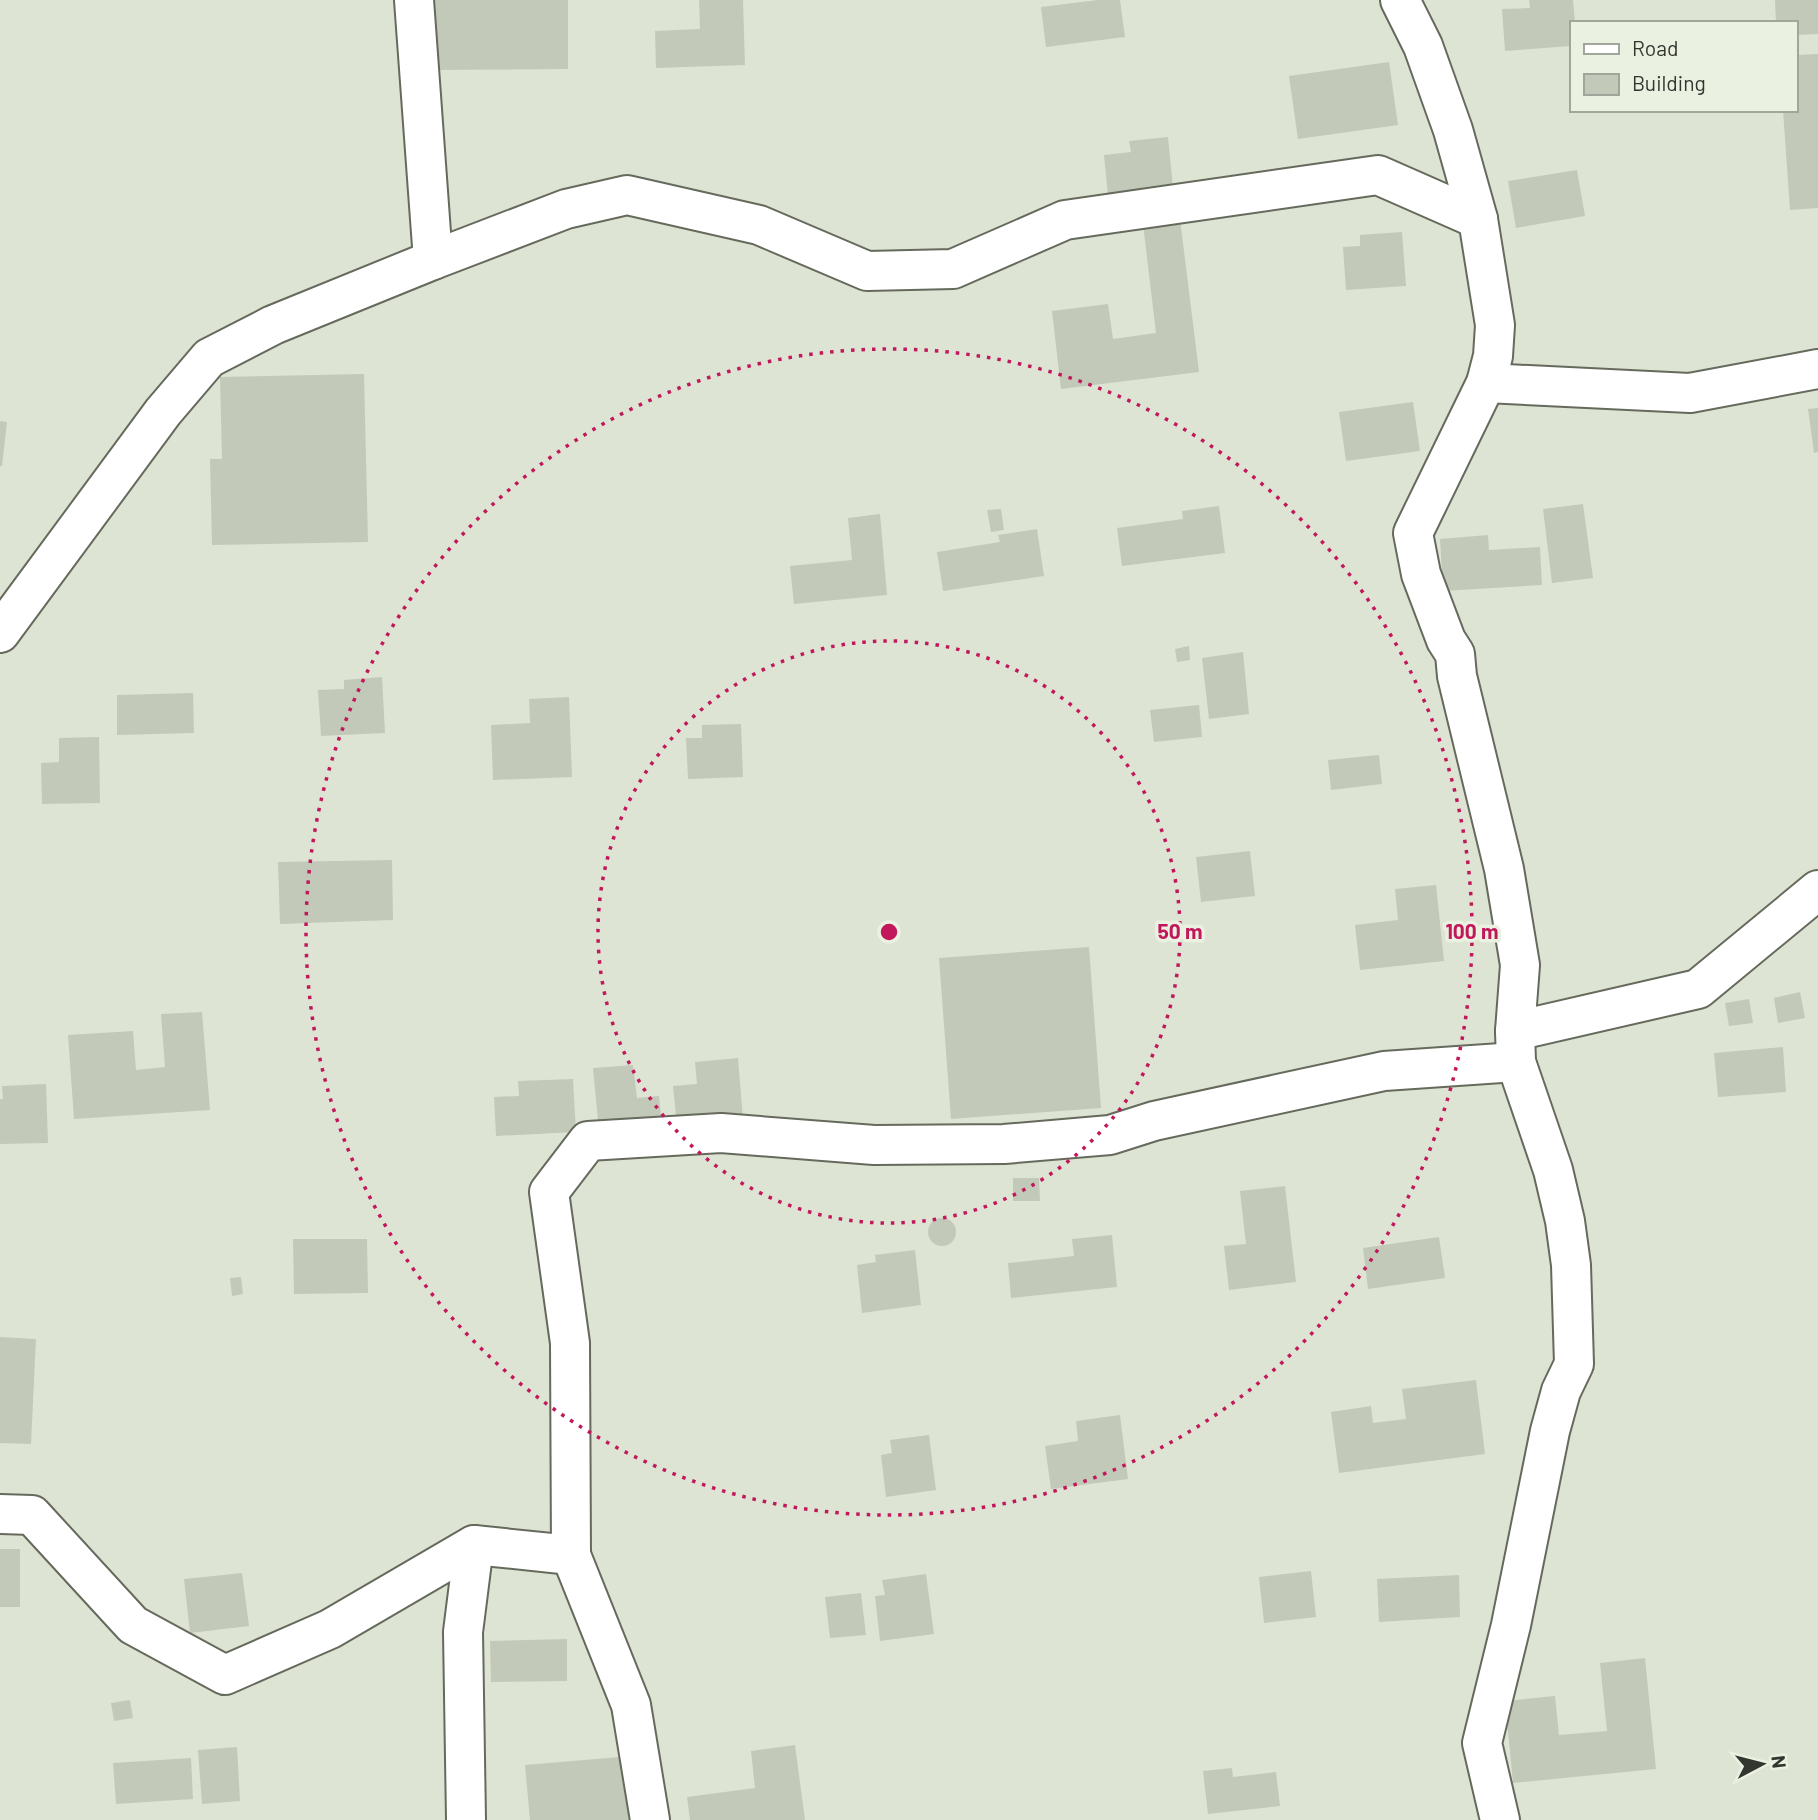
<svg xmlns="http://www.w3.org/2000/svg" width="1818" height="1820" viewBox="0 0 1818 1820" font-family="Barlow,sans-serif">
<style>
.building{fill:#c3c9b9}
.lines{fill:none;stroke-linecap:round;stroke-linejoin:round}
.minor-casing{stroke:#656a5c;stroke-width:42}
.minor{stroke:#fff;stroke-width:38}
.ring{fill:none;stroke:#c2185b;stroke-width:3.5;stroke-dasharray:3.5 7}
.centre{fill:#c2185b;stroke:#ebf1e1;stroke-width:3.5}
.ring-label{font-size:21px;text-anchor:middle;font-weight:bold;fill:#c2185b;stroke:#ebf1e1;stroke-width:7;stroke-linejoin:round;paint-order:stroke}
</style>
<rect width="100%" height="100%" fill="#dee4d4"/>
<g class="building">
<polygon points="428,0 568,0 568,69 429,70"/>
<polygon points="699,0 743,0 745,65 656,68 655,31 700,29"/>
<polygon points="1098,0 1120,0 1125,37 1046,47 1041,7"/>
<polygon points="1529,0 1573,0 1575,23 1571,23 1571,46 1505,51 1502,9 1530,8"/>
<polygon points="1775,0 1818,0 1818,34 1795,35 1795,23 1776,23"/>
<polygon points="1818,54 1818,208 1790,210 1783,110 1795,110 1795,55"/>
<polygon points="1389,62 1398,125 1298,139 1289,76"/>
<polygon points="1168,137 1173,188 1108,196 1104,155 1131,152 1129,141"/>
<polygon points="1577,170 1585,216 1516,228 1508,181"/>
<polygon points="1180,219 1199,372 1061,389 1052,311 1108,304 1113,339 1156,333 1143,224"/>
<polygon points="1402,232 1406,286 1346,290 1343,247 1360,246 1360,235"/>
<polygon points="364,374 368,542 212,545 210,459 222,459 220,377"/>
<polygon points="1413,402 1420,451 1346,461 1339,412"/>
<polygon points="1818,408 1818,452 1814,453 1808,409"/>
<polygon points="0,421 7,422 2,466 0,466"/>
<polygon points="1583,504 1593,578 1552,583 1543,509"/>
<polygon points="1219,506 1225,553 1122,566 1117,528 1183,519 1182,511"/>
<polygon points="1001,509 1004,530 991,532 987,510"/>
<polygon points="880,514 887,595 794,604 790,566 852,560 848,518"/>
<polygon points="1037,529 1044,576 943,591 937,552 1000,542 998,535"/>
<polygon points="1488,535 1489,550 1540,547 1542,585 1443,591 1440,539"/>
<polygon points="1189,646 1190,660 1177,662 1175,649"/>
<polygon points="1243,652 1249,714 1209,719 1202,658"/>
<polygon points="382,677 385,733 321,736 318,690 344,689 344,680"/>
<polygon points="193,693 194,733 117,735 117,695"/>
<polygon points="569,697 572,777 493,780 491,725 530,723 529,699"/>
<polygon points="1199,705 1202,737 1154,742 1150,710"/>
<polygon points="741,724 743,777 688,779 686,738 702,738 702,725"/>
<polygon points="99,737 100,803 42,804 41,763 59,762 59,738"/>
<polygon points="1379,755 1382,784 1331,790 1328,760"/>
<polygon points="1250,851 1255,896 1201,902 1196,857"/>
<polygon points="392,860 393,920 280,924 278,862"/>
<polygon points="1436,885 1444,961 1360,970 1355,925 1398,920 1395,889"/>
<polygon points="1089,947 1101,1108 951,1119 939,958"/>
<polygon points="1800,992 1805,1018 1778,1023 1774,998"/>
<polygon points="1749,999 1753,1023 1729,1026 1725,1003"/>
<polygon points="202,1012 210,1110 74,1119 68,1035 133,1031 136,1070 165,1067 161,1014"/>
<polygon points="1783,1047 1786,1092 1718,1097 1714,1053"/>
<polygon points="738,1058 743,1119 677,1125 673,1086 697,1084 695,1062"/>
<polygon points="633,1065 637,1098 659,1096 662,1125 599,1131 593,1068"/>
<polygon points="573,1079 576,1132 496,1136 494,1097 519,1096 518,1081"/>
<polygon points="46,1084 48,1143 0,1144 0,1099 3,1099 2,1086"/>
<polygon points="1013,1178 1039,1178 1040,1201 1013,1201"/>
<polygon points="1285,1186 1296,1282 1229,1290 1224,1246 1246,1244 1240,1191"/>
<circle cx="942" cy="1232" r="14"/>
<polygon points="1112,1235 1117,1287 1011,1298 1008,1263 1074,1256 1072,1239"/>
<polygon points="1439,1237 1445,1278 1368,1289 1363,1248"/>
<polygon points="293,1239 367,1239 368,1293 294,1294"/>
<polygon points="915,1250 921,1305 862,1313 857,1265 876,1262 875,1255"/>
<polygon points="241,1277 243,1294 232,1296 230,1278"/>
<polygon points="0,1337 36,1339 31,1444 0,1443"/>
<polygon points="1476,1380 1485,1454 1339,1473 1331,1412 1371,1406 1373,1423 1406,1419 1402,1389"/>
<polygon points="1120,1415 1128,1479 1051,1489 1045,1446 1078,1441 1076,1421"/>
<polygon points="929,1435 936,1490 886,1497 881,1455 892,1453 890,1440"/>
<rect x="0" y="1549" width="20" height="58"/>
<polygon points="1311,1571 1316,1617 1264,1623 1259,1577"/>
<polygon points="242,1573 249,1626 190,1633 184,1579"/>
<polygon points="926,1574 934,1634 880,1641 875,1596 885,1595 882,1580"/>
<polygon points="1459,1575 1460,1617 1379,1622 1377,1579"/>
<polygon points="861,1593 866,1635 830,1638 825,1597"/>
<polygon points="567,1639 567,1681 491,1682 490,1641"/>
<polygon points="1645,1658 1656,1769 1513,1783 1505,1701 1555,1696 1559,1735 1607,1731 1600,1663"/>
<polygon points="130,1700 133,1718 114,1721 111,1703"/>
<polygon points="795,1745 805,1820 690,1820 687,1797 755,1788 751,1751"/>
<polygon points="237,1747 240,1801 202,1804 198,1750"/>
<polygon points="632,1756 638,1820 530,1820 525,1765"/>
<polygon points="191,1758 193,1799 116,1804 113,1763"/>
<polygon points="1232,1768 1233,1777 1276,1772 1280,1806 1208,1814 1203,1771"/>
</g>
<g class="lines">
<defs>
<g id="minor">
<polyline points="1400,0 1423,46 1453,130 1478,219 1495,325 1493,356 1486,383 1413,533 1421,574 1446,640 1455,654 1457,676 1504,869 1520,965 1515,1031 1516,1062 1553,1170 1565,1221 1571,1265 1574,1364 1561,1391 1550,1431 1511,1625 1482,1743 1500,1820"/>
<polyline points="433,260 566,209 627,195 759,225 867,271 953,269 1065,220 1378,175 1478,219"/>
<polyline points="1486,383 1690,393 1818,369"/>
<polyline points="0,633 163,412 209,358 273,325 433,260 414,0"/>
<polyline points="1515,1031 1698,989 1818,890"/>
<polyline points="0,1514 32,1515 133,1625 225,1675 330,1629 474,1545 571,1555"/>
<polyline points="466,1820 463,1632 474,1545"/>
<polyline points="650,1820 631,1705 571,1555 570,1343 549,1192 588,1141 721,1133 874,1145 1004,1144 1110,1135 1154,1121 1384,1071 1516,1062"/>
</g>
</defs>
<use href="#minor" class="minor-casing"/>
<use href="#minor" class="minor"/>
</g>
<g class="ring">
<circle cx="889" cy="932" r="291"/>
<circle cx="889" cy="932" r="583"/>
</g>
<circle cx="889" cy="932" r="10" class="centre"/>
<g class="ring-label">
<text x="1180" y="939">50 m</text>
<text x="1472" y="939">100 m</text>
</g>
<rect x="1570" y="21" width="228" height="91" fill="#ebf1e1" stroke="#a1a69a" stroke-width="2"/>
<rect x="1584" y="44" width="35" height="10" fill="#ffffff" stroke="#a1a69a" stroke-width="2"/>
<text x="1632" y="56" font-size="21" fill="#33352f">Road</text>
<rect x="1584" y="74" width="35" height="21" fill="#c3c9b9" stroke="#a1a69a" stroke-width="2"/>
<text x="1632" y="91" font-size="21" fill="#33352f">Building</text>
<g transform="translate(1762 1764) rotate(83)" stroke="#ebf1e1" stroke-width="5" paint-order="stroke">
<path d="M0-5L12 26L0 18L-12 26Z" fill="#33352f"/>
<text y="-10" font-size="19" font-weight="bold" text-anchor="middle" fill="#33352f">N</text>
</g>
</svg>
